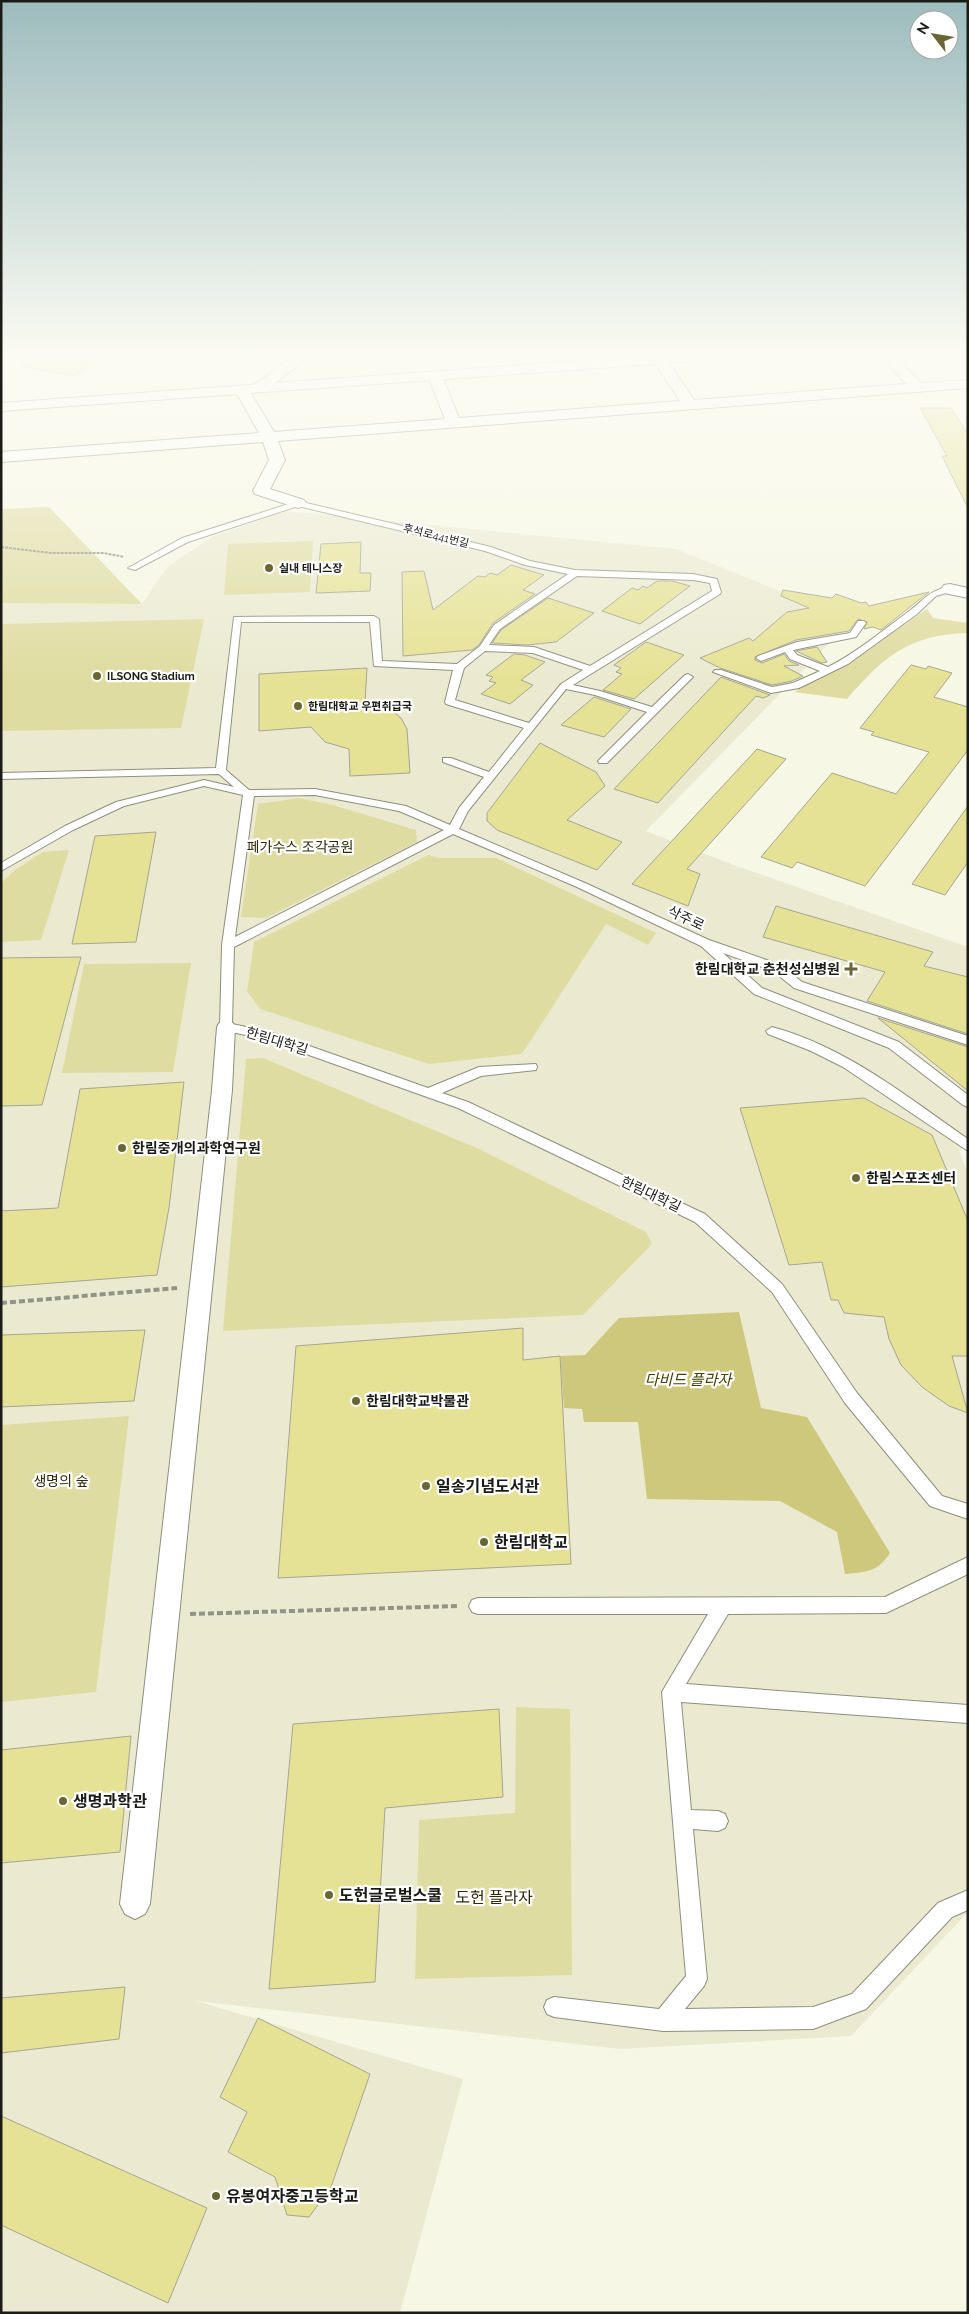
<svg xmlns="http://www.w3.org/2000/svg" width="969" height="2314" viewBox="0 0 969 2314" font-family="Raleway,'Noto Sans KR',sans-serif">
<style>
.built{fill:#ebead1}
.green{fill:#dfdca1}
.water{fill:#cdc87c}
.building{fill:#e6e295;stroke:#a5a594}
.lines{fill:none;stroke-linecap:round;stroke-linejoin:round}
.service-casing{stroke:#8e8e7e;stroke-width:2}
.pedestrian-casing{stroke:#8e8e7e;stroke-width:2}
.minor-casing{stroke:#8e8e7e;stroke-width:2}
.tertiary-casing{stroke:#8e8e7e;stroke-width:2}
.path-far1{stroke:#929286;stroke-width:2;stroke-dasharray:3 1;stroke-linecap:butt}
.path{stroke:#929286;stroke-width:4;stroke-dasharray:6 3;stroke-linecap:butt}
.service{fill:#fff;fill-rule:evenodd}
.pedestrian{fill:#fff;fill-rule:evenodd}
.minor{fill:#fff;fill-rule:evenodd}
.tertiary{fill:#fff;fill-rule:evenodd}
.poi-dot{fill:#696633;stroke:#fff;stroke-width:2}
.labels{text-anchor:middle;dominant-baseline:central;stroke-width:4.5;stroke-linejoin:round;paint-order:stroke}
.far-street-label{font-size:11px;fill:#1c1c16;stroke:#fff}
.far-poi-label{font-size:11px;font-weight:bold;fill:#1c1c16;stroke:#fff;text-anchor:start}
.park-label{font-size:14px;fill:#2e2b09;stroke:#fff}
.street-label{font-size:14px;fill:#1c1c16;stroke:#fff}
.poi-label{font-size:14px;font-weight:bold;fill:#1c1c16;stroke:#fff;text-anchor:start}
.water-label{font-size:15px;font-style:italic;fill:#464203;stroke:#fff}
.near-poi-label{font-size:16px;font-weight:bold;fill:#1c1c16;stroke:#fff;text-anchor:start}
.near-park-label{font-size:16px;fill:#2e2b09;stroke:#fff}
</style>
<rect width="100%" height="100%" fill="#f7f7e5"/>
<polygon class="built" points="286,511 676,549 852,620 646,831 731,864 968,947 968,1146 959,1151 968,1173 968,1912 851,2036 620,2049 196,2001 463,2079 400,2313 1,2313 1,603 142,604 167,567 212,537"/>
<g class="green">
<polygon points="49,507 142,604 1,603 1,509"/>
<polygon points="313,541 310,592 224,595 228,544"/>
<path d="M927 609 933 618 968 623V633C910 634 883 657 847 699L794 692 862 653Z"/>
<polygon points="204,619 181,728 1,731 1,624"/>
<polygon points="299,798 333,805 416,830 417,842 266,918 241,917 258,804"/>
<polygon points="69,850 41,940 1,942 1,883 15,870 43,852"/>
<polygon points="428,855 439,858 496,858 656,933 648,945 606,924 522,1054 429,1064 260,1009 247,991 254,942"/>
<polygon points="191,963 173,1072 62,1073 84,964"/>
<polygon points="263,1058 479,1149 646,1232 652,1244 583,1315 223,1331 246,1059"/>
<polygon points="129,1416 96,1692 1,1702 1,1425"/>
<polygon points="516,1707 570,1709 572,1975 415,1979 419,1820 515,1813"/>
</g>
<path class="water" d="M739 1312 761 1408 807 1417 890 1553C878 1572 866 1572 845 1574L837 1532 780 1501 647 1499 638 1422H584L582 1409 564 1408 560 1356 585 1355 619 1318Z"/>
<g class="building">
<polygon points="23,356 104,356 75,376 22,367"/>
<polygon points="920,408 951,408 968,435 968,508 942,456 947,456"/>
<polygon points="361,542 360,573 371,573 370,591 316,593 321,544"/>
<polygon points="511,565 544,575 523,590 535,594 493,623 479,645 472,650 403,656 402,572 424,571 433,610 478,576 485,577 490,573 497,575"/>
<polygon points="657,581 672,581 690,586 640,624 602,611 632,588 638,590 643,586 647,588"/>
<polygon points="783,590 832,598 836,594 861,603 866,602 869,606 929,592 881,630 873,627 864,629 867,622 858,619 849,631 796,640 755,657 755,660 762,663 784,654 789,661 799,665 784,666 803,676 792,681 772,685 720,668 700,658 749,638 753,641 787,612 809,608 781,596"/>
<polygon points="548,598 594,613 556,642 527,645 492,643 501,630"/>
<polygon points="646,642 684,655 634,699 603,690 622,674 616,672 621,668 614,665"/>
<polygon points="817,647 827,662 822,663 796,651"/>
<polygon points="514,654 525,655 545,662 521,680 533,685 510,704 481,694 496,683 489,681 493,677 486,675"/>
<polygon points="911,665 926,669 928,666 952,673 934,697 968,707 968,750 865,886 797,862 792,868 761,857 832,773 896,794 929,752 871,735 874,732 860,728"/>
<polygon points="367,668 365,702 391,710 401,718 407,729 410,773 350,776 349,749 325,742 311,727 259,731 259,674"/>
<polygon points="721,677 770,695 763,698 756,696 658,803 614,789"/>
<polygon points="594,697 631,709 604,737 561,725"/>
<polygon points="540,743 596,772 605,786 567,820 622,842 597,870 497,830 487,821 487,813"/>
<polygon points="757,749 786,759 687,869 700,874 688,906 632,884"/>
<polygon points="968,806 968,862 945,895 912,884"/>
<polygon points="156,832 136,942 72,944 95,836"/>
<polygon points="776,906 933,952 924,966 968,977 968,1034 867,1001 885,972 763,937"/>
<polygon points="81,957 42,1105 1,1106 1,958"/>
<polygon points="878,1018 968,1047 968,1091"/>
<polygon points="184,1082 169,1208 157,1275 1,1287 1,1211 58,1208 80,1089"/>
<polygon points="864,1098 932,1135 968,1221 968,1356 952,1356 968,1413 949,1406 922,1387 901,1365 889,1339 884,1317 844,1313 838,1300 831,1300 822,1262 789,1265 740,1108"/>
<polygon points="523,1328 523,1360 560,1356 571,1564 278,1578 296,1346"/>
<polygon points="145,1330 134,1401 1,1407 1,1335"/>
<polygon points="499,1709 503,1797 385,1808 375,1982 269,1989 293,1724"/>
<polygon points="131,1736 120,1852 1,1863 1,1750"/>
<polygon points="125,1987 119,2039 1,2053 1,1998"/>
<polygon points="258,2018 370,2074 331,2187 309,2217 287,2215 275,2177 228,2152 247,2112 220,2097"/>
<polygon points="1,2116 207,2208 168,2303 1,2225"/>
</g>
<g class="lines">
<defs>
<g id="service">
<path d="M298 501 491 547 530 561 575 570 693 574 717 579 721 592 720 594 573 685 600 691 652 707 685 675 688 674 693 677 607 763H599L598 761 647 712 595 695 566 689 468 811 459 829 585 883 709 940 781 965 802 982 968 1036V1045L794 988 773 971 723 953 762 988 899 1042 968 1095V1107L963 1105 889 1048 754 994 701 946 577 887 453 834 234 947 232 1024 270 1032 428 1088 479 1067 536 1064 537 1067 536 1070 481 1076 442 1093 468 1102 705 1214 782 1284 857 1393 942 1496 968 1504V1519L930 1506 845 1403 772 1292 695 1222 458 1108 264 1039 222 1030 220 1027 222 945 243 795 204 786 124 806 73 830 1 871V863L65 826 116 802 204 780 234 787 219 774 1 779V773L216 768 234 617 374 616 379 619 382 661 457 664 480 646 494 625 568 574 525 565 485 551 298 506 188 542 135 570 128 568 182 538ZM577 576 693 580 710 583 712 591 590 666 534 647 489 645 500 629ZM241 622H370L374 666 453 670 445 702 446 704 524 728 489 772 451 758H443V762L484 777 459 808 450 825 406 806 315 789 249 790 226 770ZM485 651 533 653 583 670 561 684 529 723 455 700 464 668ZM315 795 399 811 444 830 235 937 254 796Z"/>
<path d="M950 586 953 587V591L936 596 917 614 848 664 799 688 771 693 713 672 715 670H721L772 687 793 683 820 671 790 659 785 652 761 661 756 658 758 656 797 642 850 633 858 621H864L866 623 856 637 793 650 797 655 828 667C856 653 882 631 908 612 927 598 925 593 950 586Z"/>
<path d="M772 1027C846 1047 906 1096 968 1139V1151L843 1067 811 1051 768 1034 766 1031Z"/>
<polygon points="968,1557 968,1574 886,1613 728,1614 686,1684 968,1705 968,1723 681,1702 691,1810 718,1811 725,1814 728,1821 725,1828 718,1831 693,1829 707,1979 704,1986 685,2009 813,2007 852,1994 938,1903 968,1890 968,1910 952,1917 866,2009 813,2029 663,2031 554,2017 547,2014 544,2007 547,2000 554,1997 659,2009 686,1976 662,1692 708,1614 478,1614 472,1612 469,1606 472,1600 478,1598 885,1597"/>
</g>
<polygon id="pedestrian" points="226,1021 233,1023 235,1027 232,1090 150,1904 145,1914 135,1919 125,1914 120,1904 212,1090 217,1027 219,1023"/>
<g id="minor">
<polygon points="294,356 311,356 263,392 253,392 251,389 253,386"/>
<polygon points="656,356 670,356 667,360 694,400 906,384 880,356 895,356 921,383 968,380 968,388 278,441 285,460 270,489 304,500 306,503 304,506 298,508 255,494 253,491 269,460 263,442 1,462 1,452 259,433 235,390 242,386 249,390 274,432 445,419 428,376 435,372 442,376 459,418 680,401 653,360"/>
<polygon points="950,584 968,588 968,598 944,593 941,589 944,585"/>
</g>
<polygon id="tertiary" points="646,356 717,356 710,360 1,411 1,403"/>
</defs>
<use href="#service" class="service-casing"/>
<use href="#pedestrian" class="pedestrian-casing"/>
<use href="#minor" class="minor-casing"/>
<use href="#tertiary" class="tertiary-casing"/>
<polyline class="path-far1" points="1,547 51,553 104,553 124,557"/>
<g class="path">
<polyline points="1,1303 177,1288"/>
<polyline points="190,1614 459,1606"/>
</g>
<use href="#service" class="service"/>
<use href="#pedestrian" class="pedestrian"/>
<use href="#minor" class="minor"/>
<use href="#tertiary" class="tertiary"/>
</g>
<linearGradient id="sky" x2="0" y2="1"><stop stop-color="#9dbcbd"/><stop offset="0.52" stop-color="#fbfbf3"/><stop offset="1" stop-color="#fbfbf3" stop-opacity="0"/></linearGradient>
<rect width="969" height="680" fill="url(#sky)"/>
<g class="poi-dot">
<circle cx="269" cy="568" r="5"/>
<circle cx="97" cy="676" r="5"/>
<circle cx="298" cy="706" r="5"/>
<path d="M848.5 961.5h5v5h5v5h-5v5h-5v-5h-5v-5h5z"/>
<circle cx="122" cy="1148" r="5"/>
<circle cx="856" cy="1178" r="5"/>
<circle cx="356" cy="1401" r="5"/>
<circle cx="426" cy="1486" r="5"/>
<circle cx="484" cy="1542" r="5"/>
<circle cx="63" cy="1801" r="5"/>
<circle cx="329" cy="1895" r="5"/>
<circle cx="216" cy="2196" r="5"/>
</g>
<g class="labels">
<g class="far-street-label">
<text transform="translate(436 536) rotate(14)">후석로441번길</text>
</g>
<g class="far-poi-label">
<text x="279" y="568">실내 테니스장</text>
<text x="107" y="676">ILSONG Stadium</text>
<text x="308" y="706">한림대학교 우편취급국</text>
</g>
<g class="park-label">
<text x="300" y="847">페가수스 조각공원</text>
<text x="61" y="1481">생명의 숲</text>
</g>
<g class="street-label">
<text transform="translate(686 918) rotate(25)">삭주로</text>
<text transform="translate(277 1041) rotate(17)">한림대학길</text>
<text transform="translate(651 1194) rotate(25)">한림대학길</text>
</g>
<g class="poi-label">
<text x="840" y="969" text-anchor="end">한림대학교 춘천성심병원</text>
<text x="132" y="1148">한림중개의과학연구원</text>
<text x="866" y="1178">한림스포츠센터</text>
<text x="366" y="1401">한림대학교박물관</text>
</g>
<g class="water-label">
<text x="688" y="1380">다비드 플라자</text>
</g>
<g class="near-poi-label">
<text x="436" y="1486">일송기념도서관</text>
<text x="494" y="1542">한림대학교</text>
<text x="73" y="1801">생명과학관</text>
<text x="339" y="1895">도헌글로벌스쿨</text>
<text x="226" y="2196">유봉여자중고등학교</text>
</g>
<g class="near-park-label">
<text x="494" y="1897">도헌 플라자</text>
</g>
</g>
<rect width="969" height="2314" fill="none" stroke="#1c1c16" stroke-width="5"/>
<g transform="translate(934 35) rotate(301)"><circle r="24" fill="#ffffff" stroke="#a4a4a2"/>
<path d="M0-4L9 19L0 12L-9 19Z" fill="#696633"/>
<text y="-8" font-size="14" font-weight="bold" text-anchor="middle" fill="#1c1c16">N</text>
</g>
</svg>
